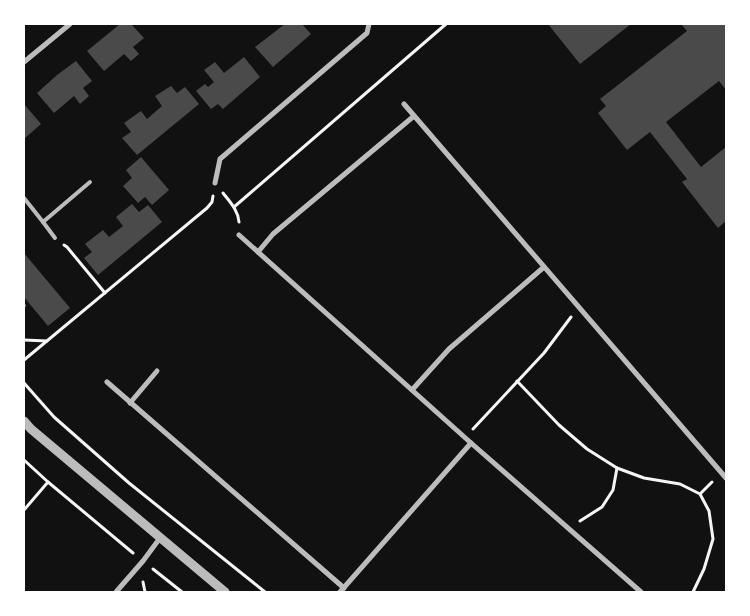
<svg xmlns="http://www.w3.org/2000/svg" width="750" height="616" viewBox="0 0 750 616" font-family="'IBM Plex Serif',serif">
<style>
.building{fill:#4a4a4a}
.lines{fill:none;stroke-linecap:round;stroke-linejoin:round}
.path{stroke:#f5f5f5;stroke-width:3}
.service{stroke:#bcbcbc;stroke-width:4}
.minor{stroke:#bcbcbc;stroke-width:5}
.tertiary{stroke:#bcbcbc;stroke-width:9}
</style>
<rect width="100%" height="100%" fill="#111"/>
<g class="building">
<polygon points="120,24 131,24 144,38 133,47 139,54 131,61 124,54 104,71 87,51"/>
<polygon points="285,24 302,24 311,34 273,67 255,47"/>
<polygon points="548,24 631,24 580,64"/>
<polygon points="681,24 726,24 726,90 719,81 666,122 701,167 726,147 726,221 718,228 682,182 687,179 650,132 627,150 598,113 606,106 600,99 687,31"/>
<polygon points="244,57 260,77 223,109 218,104 211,109 196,91 205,84 208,87 214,82 204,70 215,62 224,73"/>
<polygon points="76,61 92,81 83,88 89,96 80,104 74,96 54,113 37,93 57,75"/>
<polygon points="171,86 177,93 185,87 199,104 137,155 122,138 131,132 124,123 141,111 147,119 162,106 155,96"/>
<polygon points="24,104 41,124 24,139"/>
<polygon points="141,157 169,190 152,205 145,197 138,203 123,186 132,178 126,170"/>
<polygon points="132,204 139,212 148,205 162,222 98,275 84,258 92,252 85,244 103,230 109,237 123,226 116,217"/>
<polygon points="24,253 70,308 48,326 24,297"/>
</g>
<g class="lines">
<g class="path">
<path d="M223 193C230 202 238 210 239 222"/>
<polyline points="234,207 446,24"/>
<polyline points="64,245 67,247 105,293"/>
<polyline points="24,305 24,306"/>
<polyline points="24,340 47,341"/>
<polyline points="24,360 207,208 212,202 213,196"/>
<polyline points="517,381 559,425 587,449 617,468 644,478 680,484 700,494 709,511 713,539 704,569 693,592"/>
<polyline points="24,383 54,417 129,483 265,592"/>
<polyline points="473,429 544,353 571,317"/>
<polyline points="24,460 48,482 133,553"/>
<polyline points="700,494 712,482"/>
<polyline points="24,510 48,482"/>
<polyline points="580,521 602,507 613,490 617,468"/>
<polyline points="153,569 182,592"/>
<polyline points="143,582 145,592"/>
</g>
<g class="service">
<polyline points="24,198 43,222 90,182"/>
<polyline points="43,222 55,238"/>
</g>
<g class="minor">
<polyline points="24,62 70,24"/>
<polyline points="404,104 726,478"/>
<polyline points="215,183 220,159 367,33 369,24"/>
<polyline points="239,235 471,443 641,592"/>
<polyline points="258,252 273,234 414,116"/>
<polyline points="107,382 344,588"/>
<polyline points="412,390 449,349 544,267"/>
<polyline points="130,403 157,371"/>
<polyline points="116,592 143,561 160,538"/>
<polyline points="340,592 471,443"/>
</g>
<polyline class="tertiary" points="24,421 31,429 225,592"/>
</g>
<rect width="750" height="616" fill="none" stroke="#ffffff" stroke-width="50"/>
</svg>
